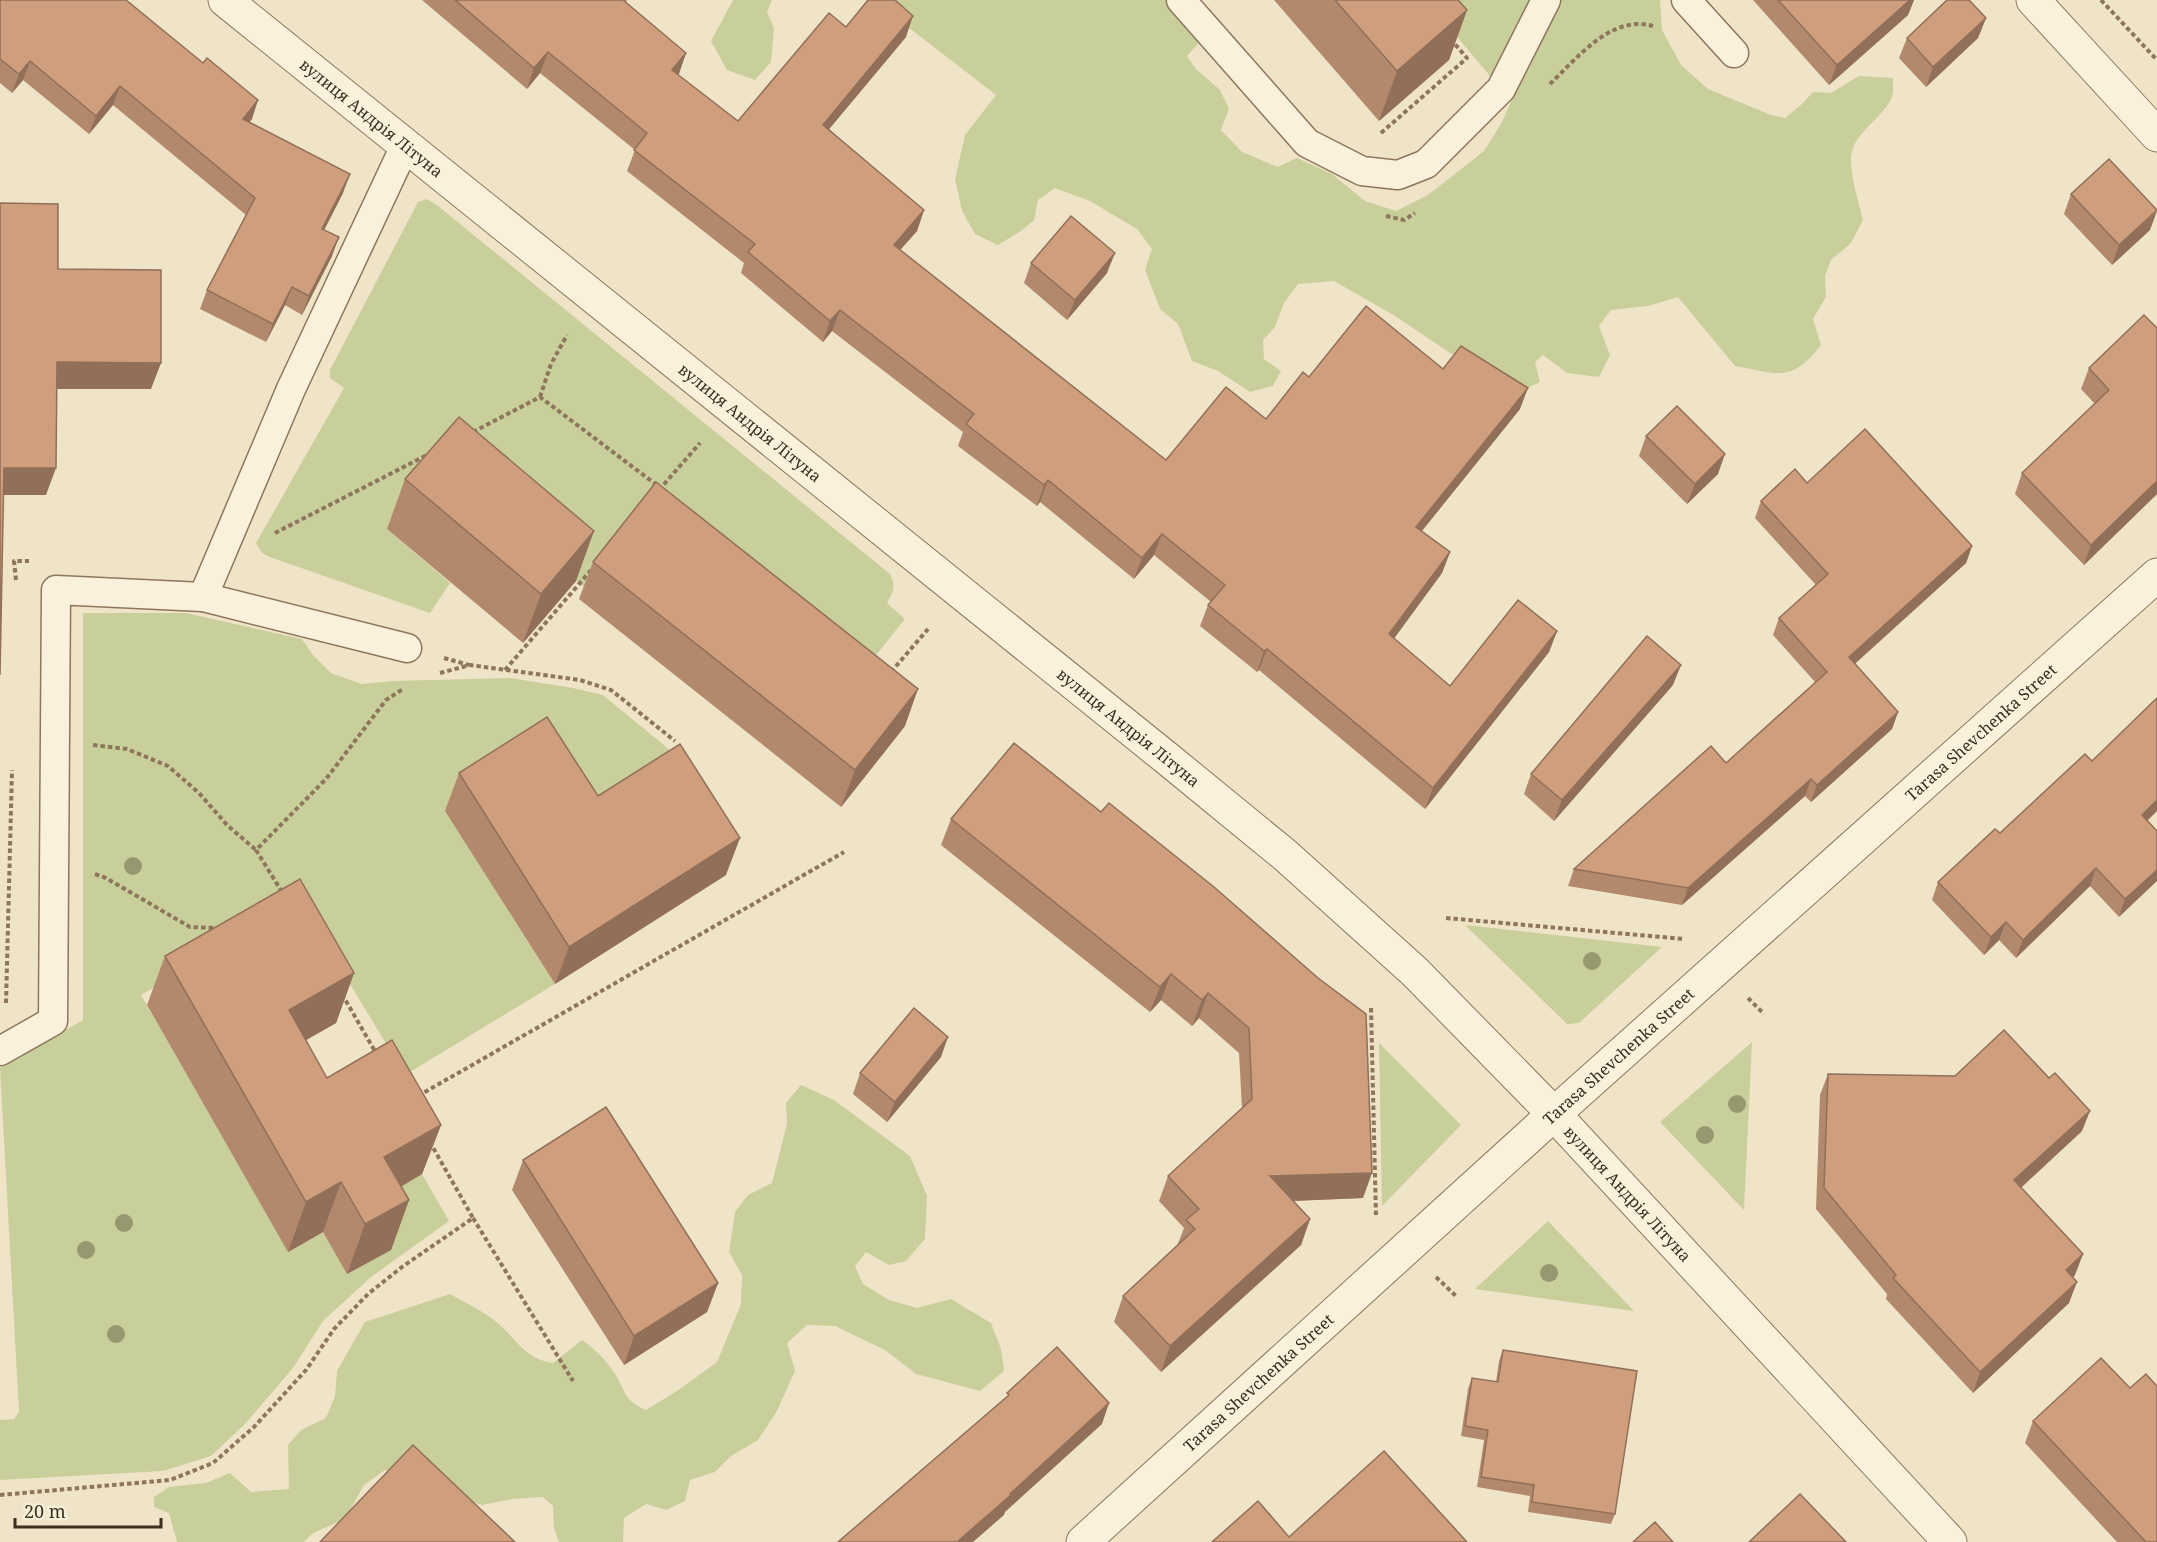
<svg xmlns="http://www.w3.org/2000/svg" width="2157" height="1542" viewBox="0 0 2157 1542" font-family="'Noto Serif',serif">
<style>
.green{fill:#c9cf9b}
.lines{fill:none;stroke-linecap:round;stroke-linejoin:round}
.service-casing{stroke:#8d765c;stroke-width:31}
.minor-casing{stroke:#8d765c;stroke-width:35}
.tertiary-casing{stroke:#8d765c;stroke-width:35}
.path{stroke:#8d765c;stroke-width:4;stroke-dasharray:4.5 3;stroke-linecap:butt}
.service{stroke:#faf1dc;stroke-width:28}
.minor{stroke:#faf1dc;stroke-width:33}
.tertiary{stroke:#faf1dc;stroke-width:33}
.tree{fill:#96986f}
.wall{fill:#b2896c}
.shaded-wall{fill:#916f58}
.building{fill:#cf9f7d;stroke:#916f58;stroke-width:1.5}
.labels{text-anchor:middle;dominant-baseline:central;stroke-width:6;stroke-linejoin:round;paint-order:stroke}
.street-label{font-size:16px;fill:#3d2e20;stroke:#f7eed8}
</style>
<rect width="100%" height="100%" fill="#f0e4c8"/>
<g class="green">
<polygon points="733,0 772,0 767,12 774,28 771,62 755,80 727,70 711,41"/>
<path d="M873 0H1181L1209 32 1187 56 1196 69 1220 90 1229 109 1221 130 1242 152 1278 167 1297 158 1332 174 1365 201 1396 211 1428 195 1484 151 1502 122 1519 84 1501 89 1426 0H1660L1662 30 1681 65 1708 89 1771 115 1785 118 1803 103 1813 92 1831 93 1859 76 1893 78C1893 84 1894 91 1892 97 1884 116 1861 128 1853 148 1846 164 1859 202 1863 220L1851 243 1831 260 1825 276 1826 297 1813 319 1821 345C1792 383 1778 374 1735 366L1678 297 1648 306 1611 310 1599 326 1610 355 1599 377 1567 373 1543 355 1535 362 1540 382 1526 389 1491 365 1450 353 1395 316 1334 281 1298 284 1284 303 1275 327 1263 340 1264 359 1281 371 1273 386 1250 392 1218 371 1192 361 1178 324 1160 309 1145 270 1152 249 1137 229 1090 201 1055 188 1038 200 1034 220 1021 231 998 245 975 234 962 211 955 179 965 135 996 95Z"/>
<path d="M427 199 438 206 890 574C896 586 894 591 887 603L905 619 852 685 587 590 441 466 387 529 450 583 430 613 267 556 261 552 256 543 344 388 330 378V370L418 202Z"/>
<polygon points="83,613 186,613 302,639 313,655 331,673 361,684 393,681 510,678 573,688 603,695 682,760 584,833 445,810 555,984 405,1075 301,903 141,995 288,1251 323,1232 348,1274 390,1250 366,1206 422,1174 449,1221 371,1277 323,1321 293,1368 245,1424 211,1456 163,1471 0,1480 0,1420 14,1419 19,1412 0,1068 83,1020"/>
<polygon points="1465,925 1662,947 1579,1023 1567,1024"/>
<polygon points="1752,1042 1744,1210 1660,1122"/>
<polygon points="1379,1043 1461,1125 1382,1206"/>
<path d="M801 1085 834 1100 910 1156 927 1196 925 1239 906 1261 889 1265 866 1252 855 1266 863 1284 889 1300 917 1308 951 1299 991 1323 1001 1349 1004 1371 980 1391 916 1374 885 1350 835 1326 807 1325 787 1343 795 1371 777 1411 758 1440 731 1456 715 1472 690 1480 685 1501 666 1510 646 1504 624 1518 623 1542H559L554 1528 553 1506 543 1497 512 1499 482 1505 414 1484 385 1470 364 1485 345 1519 313 1533 304 1542H177L169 1513 154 1507V1497L169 1487 206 1483 230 1473 251 1492 289 1489 288 1445 301 1430 326 1418 335 1396 337 1371 365 1322 450 1294C464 1302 481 1310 494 1320 516 1337 522 1358 553 1363L582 1340C594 1348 604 1358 613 1371 627 1391 621 1399 646 1410L680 1389 717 1362 741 1304 742 1275 729 1252 735 1212 748 1195 772 1183 787 1124 786 1103Z"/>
<polygon points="1548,1221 1634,1311 1475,1289"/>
</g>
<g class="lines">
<defs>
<g id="service">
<polyline points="1181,0 1307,143 1362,171 1398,175 1426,164 1501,89 1546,0"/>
<polyline points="1686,0 1734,53"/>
<polyline points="203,597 407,648"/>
<polyline points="0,1051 53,1021 56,590 203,597 291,389 405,146"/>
</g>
<g id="minor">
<path id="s1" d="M225 0 1169 760 1285 855 1415 972 1554 1114 1950 1542"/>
<polyline points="2033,0 2157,135"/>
</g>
<g id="tertiary">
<path id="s2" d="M1083 1542 1554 1114 2157 575"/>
</g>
</defs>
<use href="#service" class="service-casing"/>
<use href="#minor" class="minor-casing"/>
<use href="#tertiary" class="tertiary-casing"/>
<g class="path">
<polyline points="2101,0 2157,60"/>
<path d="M1550 84C1577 58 1612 14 1653 26"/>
<polyline points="1381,133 1467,58 1453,42"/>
<polyline points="1386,216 1404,220 1415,213"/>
<polyline points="540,397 551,364 567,335"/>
<polyline points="473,432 540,397 658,486"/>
<polyline points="659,490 700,443"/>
<polyline points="275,533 429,454"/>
<polyline points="16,580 14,561 29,561"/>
<polyline points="444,658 469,665"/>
<polyline points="505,670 592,569"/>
<polyline points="891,672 928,629"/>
<polyline points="440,673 470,665 580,680 611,690 675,741"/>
<polyline points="93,745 127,749 168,766 199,793 227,825 256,850"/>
<polyline points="95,874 106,878 190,927 217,928"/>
<polyline points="282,892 256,850 326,779 386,700 403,689"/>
<polyline points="1446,918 1684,939"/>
<polyline points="342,994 376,1053"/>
<polyline points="1748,998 1764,1014"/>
<polyline points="6,1003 12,770"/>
<polyline points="1371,1008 1376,1217"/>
<polyline points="418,1096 844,852"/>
<polyline points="473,1218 573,1381"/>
<polyline points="1436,1277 1457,1297"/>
<polyline points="0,1495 170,1480 213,1463 254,1427 306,1370 334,1329 368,1294 402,1267 473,1218 431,1144"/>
</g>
<use href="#service" class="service"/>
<use href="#minor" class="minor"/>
<use href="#tertiary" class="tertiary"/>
</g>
<g class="tree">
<circle cx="133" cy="866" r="9"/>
<circle cx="1592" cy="961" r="9"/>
<circle cx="1737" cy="1104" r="9"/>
<circle cx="1705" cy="1135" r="9"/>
<circle cx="124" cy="1223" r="9"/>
<circle cx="86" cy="1250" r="9"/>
<circle cx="1549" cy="1273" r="9"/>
<circle cx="116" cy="1334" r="9"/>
</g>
<g class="wall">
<polygon points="0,0 252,119 249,122 343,193 324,230 332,256 302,315 285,305 266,342 200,309 207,290 246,215 113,105 89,134 23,80 12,93 0,83"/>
<polygon points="422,0 627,0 626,2 686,53 678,75 738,121 846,27 906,37 829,129 924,210 917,231 900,250 1166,460 1266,419 1309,377 1443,369 1520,409 1422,531 1450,552 1442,573 1394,638 1450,686 1557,631 1549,652 1425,809 1259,670 1257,672 1200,626 1208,605 1211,602 1154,555 1134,579 1040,502 1037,506 958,446 963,432 832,331 823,342 741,273 744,263 627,171 635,150 540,73 527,89"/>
<polygon points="1274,0 1458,0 1467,10 1449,60 1379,121"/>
<polygon points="1753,0 1914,0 1908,15 1829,85"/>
<polygon points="1986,18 1978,38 1926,87 1899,58 1907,38"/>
<polygon points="2071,194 2150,230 2112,265 2064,214"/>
<polygon points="1031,263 1107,273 1067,320 1024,283"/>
<polygon points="2157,328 2157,494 2084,565 2015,494 2022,473 2095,404 2081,389 2089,368"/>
<polygon points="1646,436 1718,474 1687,504 1639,456"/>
<polygon points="405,479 576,581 523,643 387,529"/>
<polygon points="1807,483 1972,546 1966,563 1855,664 1898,712 1892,729 1811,802 1805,796 1682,905 1568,886 1574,869 1726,763 1815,682 1773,635 1779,618 1816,585 1755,518 1761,501"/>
<polygon points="593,562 905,726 841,807 579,599"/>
<polygon points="1673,685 1554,821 1524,794 1531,774"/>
<polygon points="2157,698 2157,811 2147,821 2157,831 2119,917 2090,886 2016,958 1999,940 1984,955 1932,900 1938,882 2092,761"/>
<polygon points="459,773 598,796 726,875 555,984 445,811"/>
<polygon points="1109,803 1363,1198 1293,1201 1310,1219 1301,1245 1161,1372 1114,1322 1123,1296 1177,1246 1184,1228 1159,1201 1168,1176 1242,1108 1239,1053 1199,1018 1192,1026 1161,1000 1150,1012 941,845 951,819 1101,812"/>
<polygon points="165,956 354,973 336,1023 306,1040 327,1078 441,1125 422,1174 401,1187 409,1200 391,1250 347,1274 323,1232 288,1252 147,1005"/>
<polygon points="941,1057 887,1122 853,1094 860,1073"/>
<polygon points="1828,1074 2082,1131 2021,1188 2075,1275 2073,1277 2069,1303 1973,1393 1886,1299 1887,1294 1816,1209 1820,1095"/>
<polygon points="523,1160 718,1283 707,1312 624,1365 512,1190"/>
<polygon points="1503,1350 1615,1514 1611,1524 1528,1512 1530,1496 1477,1487 1484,1440 1461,1436 1468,1389 1472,1378 1496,1382 1499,1361"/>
<polygon points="2033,1421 2157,1542 2117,1542 2025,1443"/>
</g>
<g class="shaded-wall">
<polygon points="1910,0 1914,0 1908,15 1829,85 1837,65"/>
<polygon points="1467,10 1449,60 1379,121 1397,71"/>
<polygon points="913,16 906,37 815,146 823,125"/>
<polygon points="1986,18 1978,38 1926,87 1933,67"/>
<polygon points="548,52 540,73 527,89 534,68"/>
<polygon points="686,53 679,74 664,91 672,70"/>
<polygon points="30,61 23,80 12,93 19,74"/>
<polygon points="120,86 113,105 89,134 96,116"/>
<polygon points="258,100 252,119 236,138 243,119"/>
<polygon points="350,174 343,193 315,248 322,229"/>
<polygon points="924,210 917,231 886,266 894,245"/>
<polygon points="2157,211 2150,230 2112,265 2119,245"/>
<polygon points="339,237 332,256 302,315 309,296"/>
<polygon points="1115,253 1107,273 1067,320 1075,300"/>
<polygon points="292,287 285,305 266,342 273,324"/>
<polygon points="840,310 832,331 823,342 830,321"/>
<polygon points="57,362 161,363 151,389 47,389"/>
<polygon points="1528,388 1520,409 1408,548 1416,527"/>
<polygon points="1725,454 1718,474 1687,504 1695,484"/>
<polygon points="4,468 56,468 46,495 0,495"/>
<polygon points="1048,480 1040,502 1037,506 1044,485"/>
<polygon points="2157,481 2157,494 2084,565 2091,545"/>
<polygon points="594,531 576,581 523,643 541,594"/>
<polygon points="1162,534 1154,555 1134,579 1142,558"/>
<polygon points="1972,546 1966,563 1843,674 1849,657"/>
<polygon points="1450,552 1442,573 1382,655 1389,634"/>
<polygon points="1557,631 1549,652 1425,809 1433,788"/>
<polygon points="1267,649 1259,670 1257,672 1264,651"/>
<polygon points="1681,665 1673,685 1554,821 1562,800"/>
<polygon points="918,689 905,726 841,807 855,770"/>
<polygon points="1898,712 1892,729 1811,802 1817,785"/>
<polygon points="1811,779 1805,796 1682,905 1688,888"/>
<polygon points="2157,800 2157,811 2135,832 2142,815"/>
<polygon points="740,838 726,875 555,984 569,947"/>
<polygon points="2096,868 2090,886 2016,958 2023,940"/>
<polygon points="2157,870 2157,881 2119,917 2125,899"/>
<polygon points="2006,922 1999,940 1984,955 1991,937"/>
<polygon points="354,973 336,1023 271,1060 289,1010"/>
<polygon points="1171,974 1161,1000 1150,1012 1160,987"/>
<polygon points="1208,993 1199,1018 1192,1026 1202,1000"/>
<polygon points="948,1037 941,1057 887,1122 895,1102"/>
<polygon points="2090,1111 2082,1131 2006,1201 2014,1180"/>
<polygon points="441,1125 422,1174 366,1206 384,1157"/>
<polygon points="1372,1173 1363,1198 1261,1202 1270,1176"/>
<polygon points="341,1182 323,1232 288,1252 306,1202"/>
<polygon points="409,1200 391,1250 347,1274 365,1224"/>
<polygon points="1310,1219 1301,1245 1161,1372 1170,1346"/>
<polygon points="2083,1254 2075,1275 2058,1291 2066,1270"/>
<polygon points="2077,1282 2069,1303 1973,1393 1980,1372"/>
<polygon points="718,1283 707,1312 624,1365 634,1336"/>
<polygon points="1109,1403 1102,1424 1005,1512 1004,1515 973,1542 957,1542"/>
</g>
<g class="building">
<polygon points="0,0 126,0 203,63 207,58 258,100 243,119 350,174 322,229 339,237 309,296 292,287 273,324 207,290 255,198 120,86 96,116 30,61 19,74 0,59"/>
<polygon points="455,0 623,0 686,53 672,70 738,121 829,13 846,27 868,0 895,0 913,16 823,125 924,210 894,245 1166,460 1226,387 1266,419 1303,372 1309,377 1366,306 1443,369 1461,346 1528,388 1416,527 1450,552 1389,634 1450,686 1518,600 1557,631 1433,788 1267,649 1264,651 1208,605 1225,585 1162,534 1142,558 1048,480 1044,485 966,424 974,414 840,310 830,321 748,252 755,244 634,150 647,133 548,52 534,68"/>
<polygon points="1335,0 1458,0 1467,10 1397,71"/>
<polygon points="1778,0 1910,0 1837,65"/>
<polygon points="1947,0 1969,0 1986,18 1933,67 1907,38"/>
<polygon points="2109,159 2157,210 2119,245 2071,194"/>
<polygon points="0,203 58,204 58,269 161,270 161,363 57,362 56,468 4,468 0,675"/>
<polygon points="1071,216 1115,253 1075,300 1031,263"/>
<polygon points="2144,315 2157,328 2157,481 2091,545 2022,473 2109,390 2089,368"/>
<polygon points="1677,406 1725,454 1695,484 1646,436"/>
<polygon points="459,417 594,531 541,594 405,479"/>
<polygon points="1865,429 1972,546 1849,657 1898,712 1817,785 1811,779 1688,888 1574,869 1711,746 1726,763 1827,672 1779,618 1828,574 1761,501 1795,469 1807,483"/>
<polygon points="656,482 918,689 855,770 593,562"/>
<polygon points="1647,636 1681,665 1562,800 1531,774"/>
<polygon points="2157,698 2157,800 2142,815 2157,831 2157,870 2125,899 2096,868 2023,940 2006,922 1991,937 1938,882 1995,829 2000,833 2085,754 2092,761"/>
<polygon points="547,717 598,796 680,744 740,838 569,947 459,773"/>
<polygon points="1014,743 1101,812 1109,803 1214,887 1318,978 1366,1014 1372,1173 1270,1176 1310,1219 1170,1346 1123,1296 1195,1229 1186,1220 1199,1209 1168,1176 1252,1099 1249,1028 1208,993 1202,1000 1171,974 1160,987 951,819"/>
<polygon points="300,879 354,973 289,1010 327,1078 392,1040 441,1125 384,1157 409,1200 365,1224 341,1182 306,1202 165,956"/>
<polygon points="914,1008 948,1037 895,1102 860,1073"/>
<polygon points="2004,1030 2049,1078 2055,1073 2090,1111 2014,1180 2083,1254 2066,1270 2077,1282 1980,1372 1893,1278 1896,1275 1824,1188 1828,1074 1955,1076"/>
<polygon points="606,1107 718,1283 634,1336 523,1160"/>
<polygon points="1057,1347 1109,1403 1010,1494 1011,1495 957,1542 838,1542 1009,1395 1007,1393"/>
<polygon points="1503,1350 1637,1371 1615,1514 1532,1502 1534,1485 1481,1477 1488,1430 1465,1426 1472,1378 1498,1382"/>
<polygon points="2101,1358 2130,1388 2146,1374 2157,1386 2157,1542 2146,1542 2033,1421"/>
<polygon points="413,1445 515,1542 320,1542"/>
<polygon points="1384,1451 1467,1542 1212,1542 1258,1501 1289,1537"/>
<polygon points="1800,1494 1846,1542 1749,1542"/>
<polygon points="1655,1522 1673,1542 1633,1542"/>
</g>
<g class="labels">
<g class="street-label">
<text stroke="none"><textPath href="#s1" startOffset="188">вулиця Андрія Літуна</textPath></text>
<text stroke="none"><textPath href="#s1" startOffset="674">вулиця Андрія Літуна</textPath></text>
<text stroke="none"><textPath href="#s1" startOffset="1160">вулиця Андрія Літуна</textPath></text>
<text stroke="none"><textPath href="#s2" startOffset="1209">Tarasa Shevchenka Street</textPath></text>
<text stroke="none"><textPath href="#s2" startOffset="723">Tarasa Shevchenka Street</textPath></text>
<text stroke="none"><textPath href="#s1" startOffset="1844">вулиця Андрія Літуна</textPath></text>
<text stroke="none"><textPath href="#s2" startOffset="237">Tarasa Shevchenka Street</textPath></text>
</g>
</g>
<path d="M15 1518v9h146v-9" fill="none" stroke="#3d2e20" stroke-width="3"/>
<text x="24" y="1518" font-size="18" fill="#3d2e20" stroke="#f7eed8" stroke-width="4.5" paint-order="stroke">20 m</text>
</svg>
